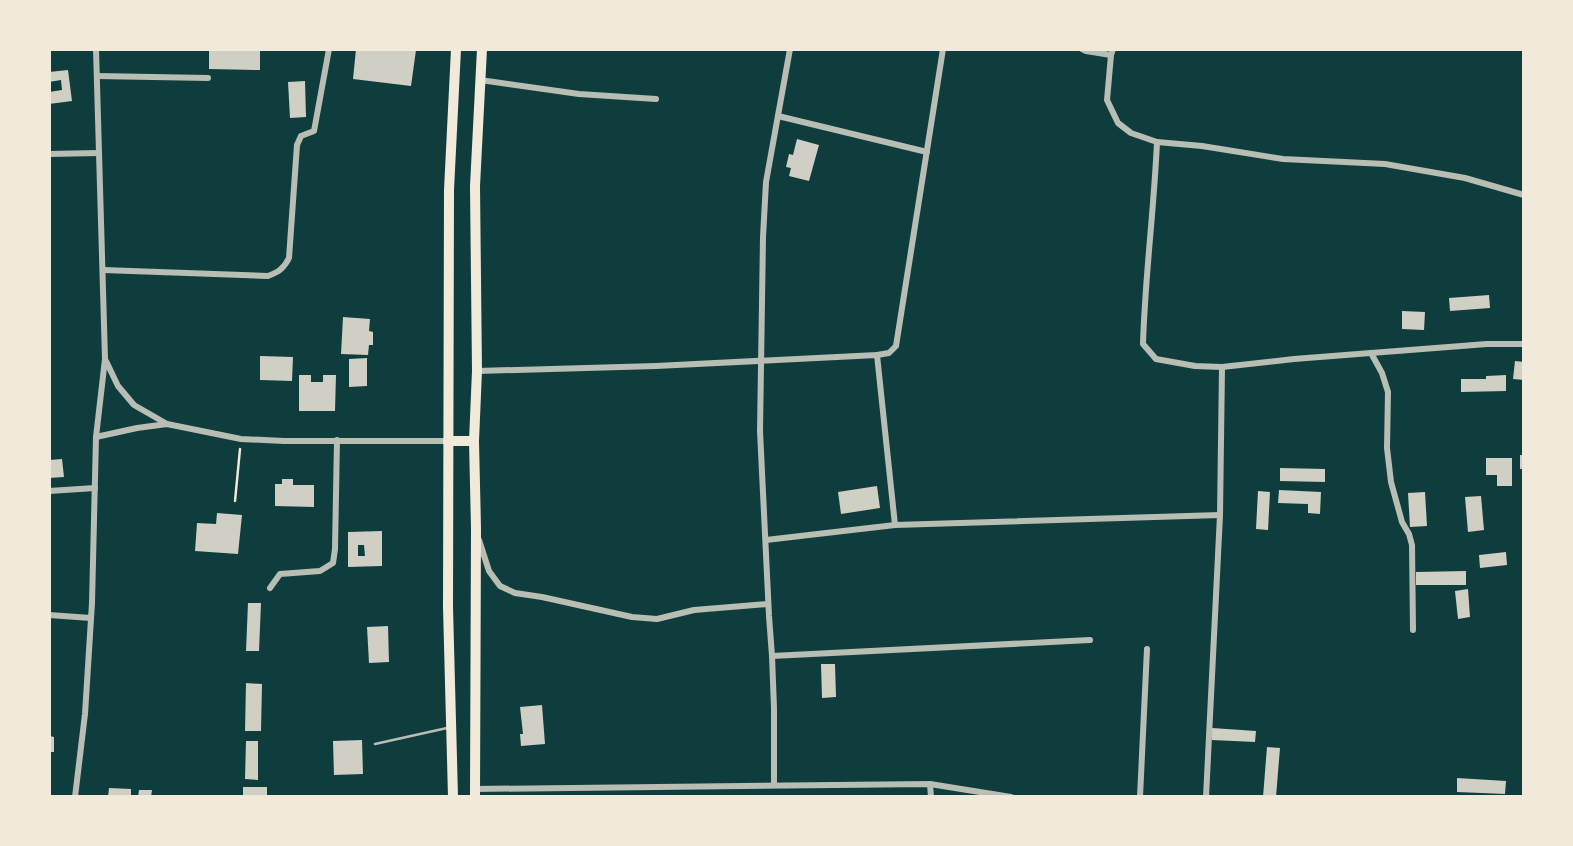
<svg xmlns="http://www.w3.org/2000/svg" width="1573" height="846" viewBox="0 0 1573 846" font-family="'Exo 2',sans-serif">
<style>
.building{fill:#cfcfc3;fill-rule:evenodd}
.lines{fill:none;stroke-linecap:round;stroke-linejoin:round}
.path{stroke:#f1e9da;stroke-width:2.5}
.service{stroke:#b8beb3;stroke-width:2.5}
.minor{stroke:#b8beb3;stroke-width:6}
.trunk{stroke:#f1e9da;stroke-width:10}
</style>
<rect width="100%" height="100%" fill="#0f3d3e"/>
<g class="building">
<polygon points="209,49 260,49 260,70 209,69"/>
<polygon points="356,49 416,50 411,86 353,79"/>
<polygon points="68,70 72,101 49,104 49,92 62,90 61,80 49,82 49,72"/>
<polygon points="305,81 306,117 290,118 288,82"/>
<polygon points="797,139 819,145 809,181 789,176 791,168 786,167 789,154 793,155"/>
<polygon points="1489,295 1490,308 1450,311 1449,298"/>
<polygon points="1402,311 1425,312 1424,330 1402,329"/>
<polygon points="343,317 370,319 369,331 373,332 373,345 369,345 368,355 341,354"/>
<polygon points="260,356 293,357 292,381 260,380"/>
<polygon points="367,358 367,386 349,387 349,359"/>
<polygon points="1515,361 1524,362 1524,380 1513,379"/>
<polygon points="299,375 311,375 311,382 323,382 323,375 336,375 335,411 299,411"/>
<polygon points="1506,375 1506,391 1461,392 1461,379 1486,379 1486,376"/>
<rect x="1520" y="455" width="4" height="14"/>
<polygon points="1486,458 1512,458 1512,486 1497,486 1497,475 1486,475"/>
<polygon points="62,459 64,477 49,478 49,460"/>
<polygon points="1280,468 1325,469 1325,482 1280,481"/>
<polygon points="282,479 293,479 293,485 314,485 314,507 275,506 275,484 282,484"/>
<polygon points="877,486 880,508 841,514 838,492"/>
<polygon points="1279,490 1321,492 1320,514 1308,513 1308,504 1278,503"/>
<polygon points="1258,491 1270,492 1268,530 1256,529"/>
<polygon points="1425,492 1427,526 1410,527 1408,493"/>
<polygon points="1481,496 1484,530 1468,532 1465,497"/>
<polygon points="217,513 242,515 238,554 195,551 197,523 216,524"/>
<path d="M382 531V566L348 567V532ZM358 545H364L365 556H358Z"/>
<polygon points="1506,552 1507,565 1480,568 1479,555"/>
<polygon points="1466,571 1466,585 1416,585 1416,572"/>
<polygon points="1468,589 1470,617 1458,619 1455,591"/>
<polygon points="248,603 261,603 259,651 246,651"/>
<polygon points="388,626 389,662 369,663 367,627"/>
<polygon points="821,664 835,664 836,697 822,698"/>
<polygon points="246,683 262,684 261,731 245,731"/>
<polygon points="542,705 545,744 521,746 520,734 523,734 520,707"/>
<polygon points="1212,728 1256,731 1255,742 1212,740"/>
<polygon points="49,736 54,737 54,752 49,752"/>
<polygon points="362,740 363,774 334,775 333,741"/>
<polygon points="246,741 258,741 258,780 245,779"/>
<polygon points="1267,747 1280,748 1276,797 1263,797"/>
<polygon points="1457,778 1506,781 1505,794 1457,792"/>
<rect x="243" y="787" width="24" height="10"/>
<polygon points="109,788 131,789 131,797 108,797"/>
<polygon points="139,790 152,790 151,797 138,797"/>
</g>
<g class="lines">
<polyline class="path" points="235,501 240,449"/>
<polyline class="service" points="375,744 447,728"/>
<g class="minor">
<polyline points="1082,49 1086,51 1111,55"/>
<polyline points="1113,49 1111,55 1107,100 1118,123 1131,133 1157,142 1202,146 1283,159 1385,164 1465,178 1524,195"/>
<polyline points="97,76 208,78"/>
<polyline points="480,80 579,94 656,99"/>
<polyline points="778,116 927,152"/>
<path d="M1157 142C1154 210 1145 276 1143 344L1156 359 1195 366 1222 367 1294 359 1371 353 1487 344H1524"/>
<polyline points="49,154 99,153"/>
<path d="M103 270 268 276C279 272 284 268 289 258L297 145 301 136 314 131 329 49"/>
<polyline points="1371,353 1382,373 1388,392 1387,448 1391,482 1402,522 1409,534 1412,545 1413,630"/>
<polyline points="877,355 895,525"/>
<polyline points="106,361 118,386 134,405 167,424"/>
<polyline points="477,371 656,366 877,355 889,353 896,346 943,49"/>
<polyline points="96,437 137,428 167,424 241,439 284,441 448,441"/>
<polyline points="49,491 95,488"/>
<polyline points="479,540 489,571 500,586 515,593 542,597 632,617 657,619 694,610 768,604"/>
<polyline points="766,540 895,525 1220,515"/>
<polyline points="270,588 280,574 320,571 333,563 335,549 337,440"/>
<polyline points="49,615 91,618"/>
<polyline points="772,656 1090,640"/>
<polyline points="930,784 931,797"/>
<polyline points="774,785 774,708 772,656 769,616 760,431 763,237 766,182 790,49"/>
<polyline points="475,789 930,784 1011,797"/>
<polyline points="75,797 85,714 92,603 96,437 105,359 96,49"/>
<polyline points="1140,797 1147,649"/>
<polyline points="1206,797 1220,515 1222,367"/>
</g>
<g class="trunk">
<polyline points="448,441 474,441"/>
<polyline points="453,797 448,607 449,190 456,49"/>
<polyline points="475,797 476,528 474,441 477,371 475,186 482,49"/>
</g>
</g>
<rect width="1573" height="846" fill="none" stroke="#f1e9da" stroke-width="102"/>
</svg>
